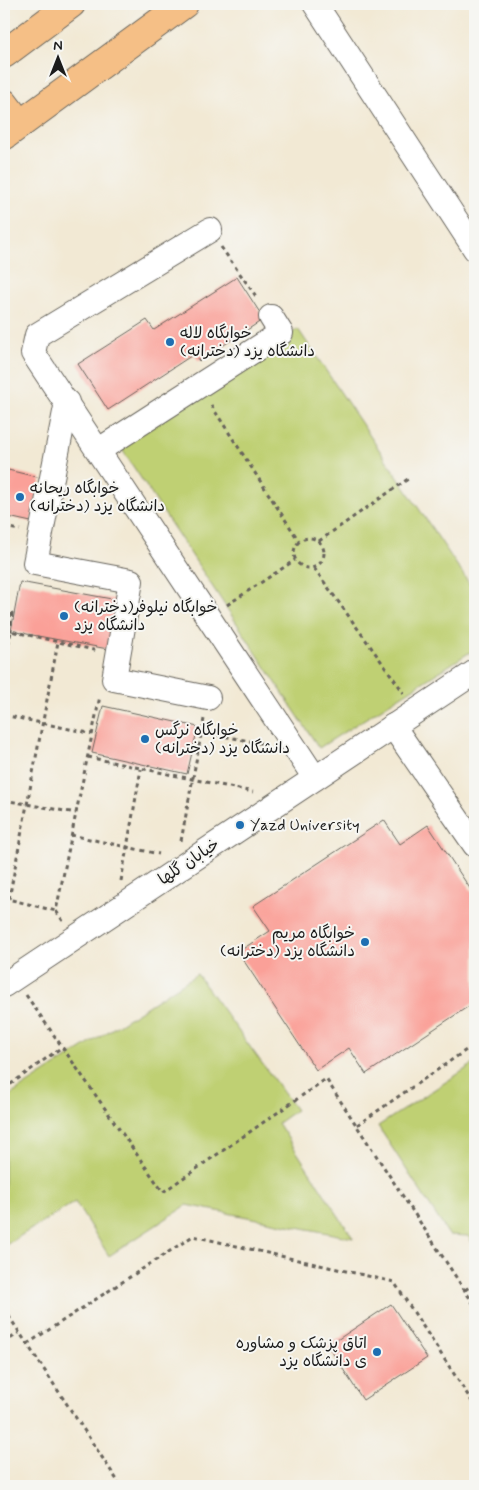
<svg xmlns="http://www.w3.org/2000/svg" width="479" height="1490" viewBox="0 0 479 1490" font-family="Mynerve,'Playpen Sans Arabic',sans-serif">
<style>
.green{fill:#bfd073;stroke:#6e7648}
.building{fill:#faa098}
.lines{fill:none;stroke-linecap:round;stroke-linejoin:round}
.minor-casing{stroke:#67645c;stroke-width:26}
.major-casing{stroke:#67645c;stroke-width:30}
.path{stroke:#67645c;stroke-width:3;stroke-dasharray:4 4;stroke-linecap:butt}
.minor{stroke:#fff;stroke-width:24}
.major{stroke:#f5bf86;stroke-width:28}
.poi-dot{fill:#1f6fb2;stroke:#f6f6f2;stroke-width:2}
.labels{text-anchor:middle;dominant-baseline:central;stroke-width:4;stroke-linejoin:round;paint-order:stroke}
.poi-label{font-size:16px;fill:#1c1c1c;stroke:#f6f6f2;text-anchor:start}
.street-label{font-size:16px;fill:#1c1c1c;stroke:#f6f6f2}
</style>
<rect width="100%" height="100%" fill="#f6f6f2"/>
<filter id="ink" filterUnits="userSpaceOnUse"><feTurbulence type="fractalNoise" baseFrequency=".02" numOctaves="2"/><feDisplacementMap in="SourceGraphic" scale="10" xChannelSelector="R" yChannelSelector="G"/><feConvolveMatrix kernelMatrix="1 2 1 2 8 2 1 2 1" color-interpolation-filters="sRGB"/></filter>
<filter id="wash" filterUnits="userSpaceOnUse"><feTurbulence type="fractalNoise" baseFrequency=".0096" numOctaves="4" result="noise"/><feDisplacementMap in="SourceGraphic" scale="20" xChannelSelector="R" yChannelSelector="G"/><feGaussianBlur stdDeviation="1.12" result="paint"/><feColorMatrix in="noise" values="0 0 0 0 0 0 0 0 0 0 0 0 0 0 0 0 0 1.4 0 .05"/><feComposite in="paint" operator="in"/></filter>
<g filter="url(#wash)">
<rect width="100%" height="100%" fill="#f2e9d4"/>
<g class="green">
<polygon points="298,329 475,592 475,649 319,748 119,445"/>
<polygon points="197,974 296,1110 278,1123 353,1238 187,1205 109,1256 75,1202 4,1246 4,1099"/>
<polygon points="475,1063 475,1247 468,1236 449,1235 378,1126"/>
</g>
<g id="blocks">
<g class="building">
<polygon points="237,277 264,319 199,361 194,354 108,410 78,364 147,320 154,330"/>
<polygon points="4,469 41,478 31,522 4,516"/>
<polygon points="20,582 117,600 108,649 11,631"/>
<polygon points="103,706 198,727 187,774 92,753"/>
<polygon points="384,820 400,844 428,825 475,896 475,1002 366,1074 349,1048 316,1070 238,952 270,931 253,906"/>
<polygon points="391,1304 427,1358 363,1400 328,1346"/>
</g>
</g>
</g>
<g filter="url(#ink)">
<use href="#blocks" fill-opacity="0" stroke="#67645c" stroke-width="1"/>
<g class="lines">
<defs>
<g id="minor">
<polyline points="315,4 475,249"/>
<polyline points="210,230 37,335 33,353 315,778"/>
<polyline points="67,402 35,563 131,581 114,679 208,698"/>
<polyline points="99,450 281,333 271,317"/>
<polyline points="393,726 475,845"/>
<polyline points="4,985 475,672"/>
</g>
<g id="major">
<polyline points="4,54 71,4"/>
<polyline points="4,103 20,124"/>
<polyline points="4,136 184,4"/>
</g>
</defs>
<use href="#minor" class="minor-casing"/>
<use href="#major" class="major-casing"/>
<g class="path">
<polyline points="221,247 258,299"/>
<polyline points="211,405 299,541"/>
<polyline points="4,527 20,530"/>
<circle cx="309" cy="553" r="15"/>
<polyline points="319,541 408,479"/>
<polyline points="314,568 404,693"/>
<polyline points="227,605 295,560"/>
<polyline points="4,612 12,613 11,631"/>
<polyline points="4,668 11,631 98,651"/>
<polyline points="4,715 93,734"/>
<polyline points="202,732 265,744"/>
<polyline points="88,757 253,792"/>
<polyline points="4,800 76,813"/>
<polyline points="71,835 159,854"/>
<polyline points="181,841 204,719"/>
<polyline points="121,881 141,769"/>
<polyline points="4,898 56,911"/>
<polyline points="9,899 58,642"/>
<polyline points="63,921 56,911 100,696"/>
<polyline points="26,995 163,1192 326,1079 475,1306"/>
<polyline points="4,1089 62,1047"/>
<polyline points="357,1125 475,1044"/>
<polyline points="465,1290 475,1283"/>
<polyline points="4,1309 121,1486"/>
<polyline points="4,1343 19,1333"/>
<polyline points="27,1344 193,1236 394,1282 475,1406"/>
</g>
<use href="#minor" class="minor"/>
<use href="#major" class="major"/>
</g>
</g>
<g class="poi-dot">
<circle cx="170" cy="342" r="5"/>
<circle cx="20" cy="497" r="5"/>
<circle cx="64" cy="616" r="5"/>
<circle cx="145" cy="739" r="5"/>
<circle cx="240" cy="825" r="5"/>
<circle cx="365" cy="942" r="5"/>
<circle cx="377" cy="1352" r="5"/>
</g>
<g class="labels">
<g class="poi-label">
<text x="180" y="333">خوابگاه لاله<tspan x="180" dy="18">(دخترانه) دانشگاه یزد</tspan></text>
<text x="30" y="488">خوابگاه ریحانه<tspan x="30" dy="18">(دخترانه) دانشگاه یزد</tspan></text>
<text x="74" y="607">خوابگاه نیلوفر(دخترانه)<tspan x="74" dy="18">دانشگاه یزد</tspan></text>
<text x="155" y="730">خوابگاه نرگس<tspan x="155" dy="18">(دخترانه) دانشگاه یزد</tspan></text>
<text x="250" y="825">Yazd University</text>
<text x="355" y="933" text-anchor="end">خوابگاه مریم<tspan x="355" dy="18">(دخترانه) دانشگاه یزد</tspan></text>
<text x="367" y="1343" text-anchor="end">اتاق پزشک و مشاوره<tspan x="367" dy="18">ی دانشگاه یزد</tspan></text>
</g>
<g class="street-label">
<text transform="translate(189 862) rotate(-34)">خیابان گلها</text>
</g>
</g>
<rect width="479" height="1490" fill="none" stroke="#f6f6f2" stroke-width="20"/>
<g transform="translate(58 58)" stroke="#f6f6f2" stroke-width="4" paint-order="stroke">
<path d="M0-4L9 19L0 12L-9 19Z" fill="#1c1c1c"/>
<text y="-8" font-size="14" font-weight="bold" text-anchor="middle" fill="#1c1c1c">N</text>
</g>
</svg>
